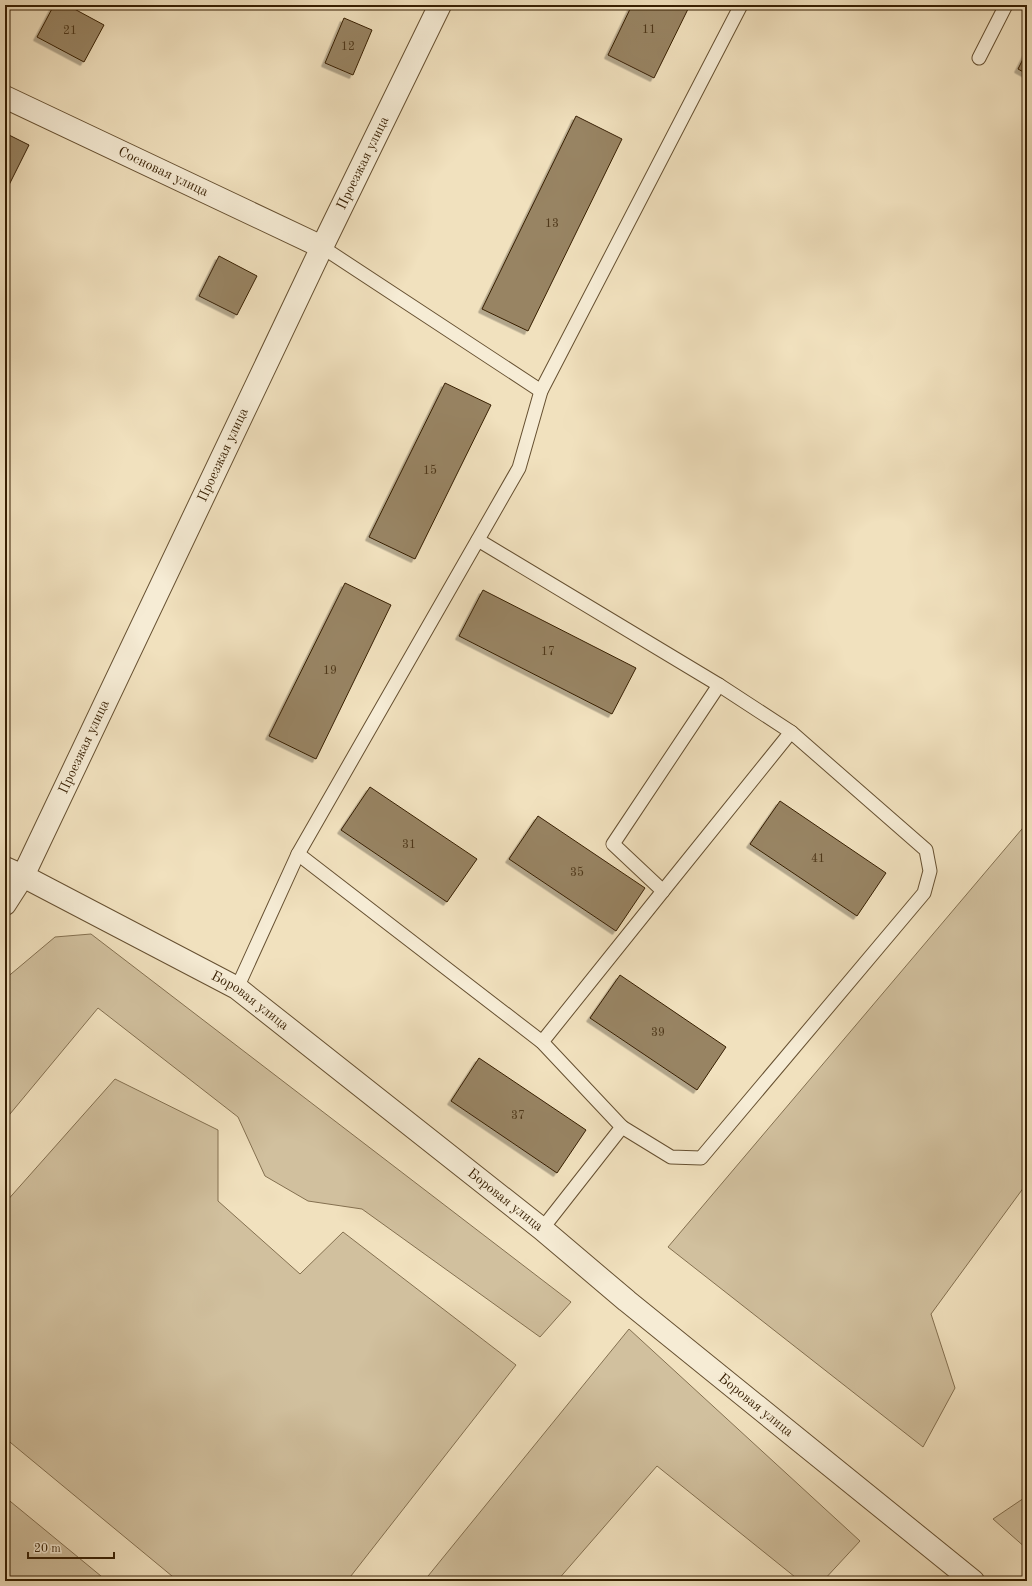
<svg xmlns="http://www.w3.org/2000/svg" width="1032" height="1586" viewBox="0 0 1032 1586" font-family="'Old Standard TT',serif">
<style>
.green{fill:#d1c09e;stroke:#847050}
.building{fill:#988464;stroke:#371f02;filter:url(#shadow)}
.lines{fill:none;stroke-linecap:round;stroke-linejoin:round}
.service-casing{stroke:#665031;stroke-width:15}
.minor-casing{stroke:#665031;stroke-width:24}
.tertiary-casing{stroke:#665031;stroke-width:24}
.service{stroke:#f6ecd5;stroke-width:13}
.minor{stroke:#f6ecd5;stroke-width:22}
.tertiary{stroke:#f6ecd5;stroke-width:22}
.labels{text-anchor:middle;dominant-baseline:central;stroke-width:3;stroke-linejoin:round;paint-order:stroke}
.number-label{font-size:12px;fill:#4f381a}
.street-label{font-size:14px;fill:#371f02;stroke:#f6ecd5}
</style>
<defs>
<filter id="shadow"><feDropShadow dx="-3.5" dy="3.5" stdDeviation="0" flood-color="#0004"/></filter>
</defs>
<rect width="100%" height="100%" fill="#f1e1be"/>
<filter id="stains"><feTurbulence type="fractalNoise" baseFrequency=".005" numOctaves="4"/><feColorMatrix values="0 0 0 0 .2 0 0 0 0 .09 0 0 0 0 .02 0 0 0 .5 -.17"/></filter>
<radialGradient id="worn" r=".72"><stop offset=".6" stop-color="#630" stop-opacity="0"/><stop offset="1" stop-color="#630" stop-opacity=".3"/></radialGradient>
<g class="green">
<polygon points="1027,823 1027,1183 931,1314 955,1388 923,1447 668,1247"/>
<polygon points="91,934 571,1302 540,1337 362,1209 308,1201 265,1176 238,1117 98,1008 5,1120 5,979 55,937"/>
<polygon points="115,1079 218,1130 218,1201 300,1274 343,1232 516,1365 347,1581 178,1581 5,1438 5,1203"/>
<polygon points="629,1329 860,1541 823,1581 800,1581 657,1466 557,1581 424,1581"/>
<polygon points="1027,1496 1027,1549 993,1519"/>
<polygon points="5,1497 107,1581 5,1581"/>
</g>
<g class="building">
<polygon points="54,5 67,5 104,25 84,62 37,37"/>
<polygon points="632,5 690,5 654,78 608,55"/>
<polygon points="344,18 372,30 353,75 325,63"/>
<polygon points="1027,51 1027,74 1018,69"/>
<polygon points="576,116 622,139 528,331 482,309"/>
<polygon points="5,133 29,145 5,193"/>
<polygon points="219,256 257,276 237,315 199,296"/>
<polygon points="445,383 491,405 415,559 369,537"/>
<polygon points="345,583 391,605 316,759 269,736"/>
<polygon points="483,590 636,668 612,714 459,636"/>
<polygon points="370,787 477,859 447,902 341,830"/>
<polygon points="780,801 886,873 857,916 750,844"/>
<polygon points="538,816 645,888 616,931 509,859"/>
<polygon points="620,975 726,1047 697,1090 590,1018"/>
<polygon points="479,1058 586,1130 557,1173 451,1101"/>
</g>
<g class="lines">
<defs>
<g id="service">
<polyline points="979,58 1006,5"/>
<polyline points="322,247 541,391"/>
<polyline points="478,540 719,685 613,844 663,891 791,732 926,850 930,871 924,893 701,1158 671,1157 622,1127"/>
<polyline points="719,685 791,732"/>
<polyline points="298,854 542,1042 622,1127 542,1229"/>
<polyline points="237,988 298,854 519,468 541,391 741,5"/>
<polyline points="542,1042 663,891"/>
</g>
<g id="minor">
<path id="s1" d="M5 97 322 247"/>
<polyline points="5,868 23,876 5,904"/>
</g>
<g id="tertiary">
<path id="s2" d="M440 5 322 247 23 876 237 988 542 1229 627 1301 973 1581"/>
</g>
</defs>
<use href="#service" class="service-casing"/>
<use href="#minor" class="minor-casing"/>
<use href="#tertiary" class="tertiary-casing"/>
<use href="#service" class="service"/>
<use href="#minor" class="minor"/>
<use href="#tertiary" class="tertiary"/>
</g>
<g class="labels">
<g class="number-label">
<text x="649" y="30">11</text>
<text x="70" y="31">21</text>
<text x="348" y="47">12</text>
<text x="552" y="224">13</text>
<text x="430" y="471">15</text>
<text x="548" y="652">17</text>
<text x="330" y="671">19</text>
<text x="409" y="845">31</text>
<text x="818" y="859">41</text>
<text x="577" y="873">35</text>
<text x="658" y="1033">39</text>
<text x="518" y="1116">37</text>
</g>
<g class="street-label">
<text transform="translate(363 163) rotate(-64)">Проезжая улица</text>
<text stroke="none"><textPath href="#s1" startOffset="175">Сосновая улица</textPath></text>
<text transform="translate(223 455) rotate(-65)">Проезжая улица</text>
<text transform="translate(84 747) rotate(-65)">Проезжая улица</text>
<text stroke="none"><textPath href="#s2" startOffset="1225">Боровая улица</textPath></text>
<text stroke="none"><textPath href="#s2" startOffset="1549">Боровая улица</textPath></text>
<text stroke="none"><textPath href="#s2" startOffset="1873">Боровая улица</textPath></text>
</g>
</g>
<rect width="1032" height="1586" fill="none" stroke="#f1e1be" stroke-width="20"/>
<rect x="6" y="6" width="1020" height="1574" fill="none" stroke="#371f02" stroke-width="2"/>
<rect x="10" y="10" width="1012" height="1566" fill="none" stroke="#371f02"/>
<path d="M28 1552v6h86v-6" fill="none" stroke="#371f02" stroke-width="2"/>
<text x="34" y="1552" font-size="12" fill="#371f02" stroke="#f6ecd5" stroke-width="3" paint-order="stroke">20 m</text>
<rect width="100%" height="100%" filter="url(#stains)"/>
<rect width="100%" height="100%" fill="url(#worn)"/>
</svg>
